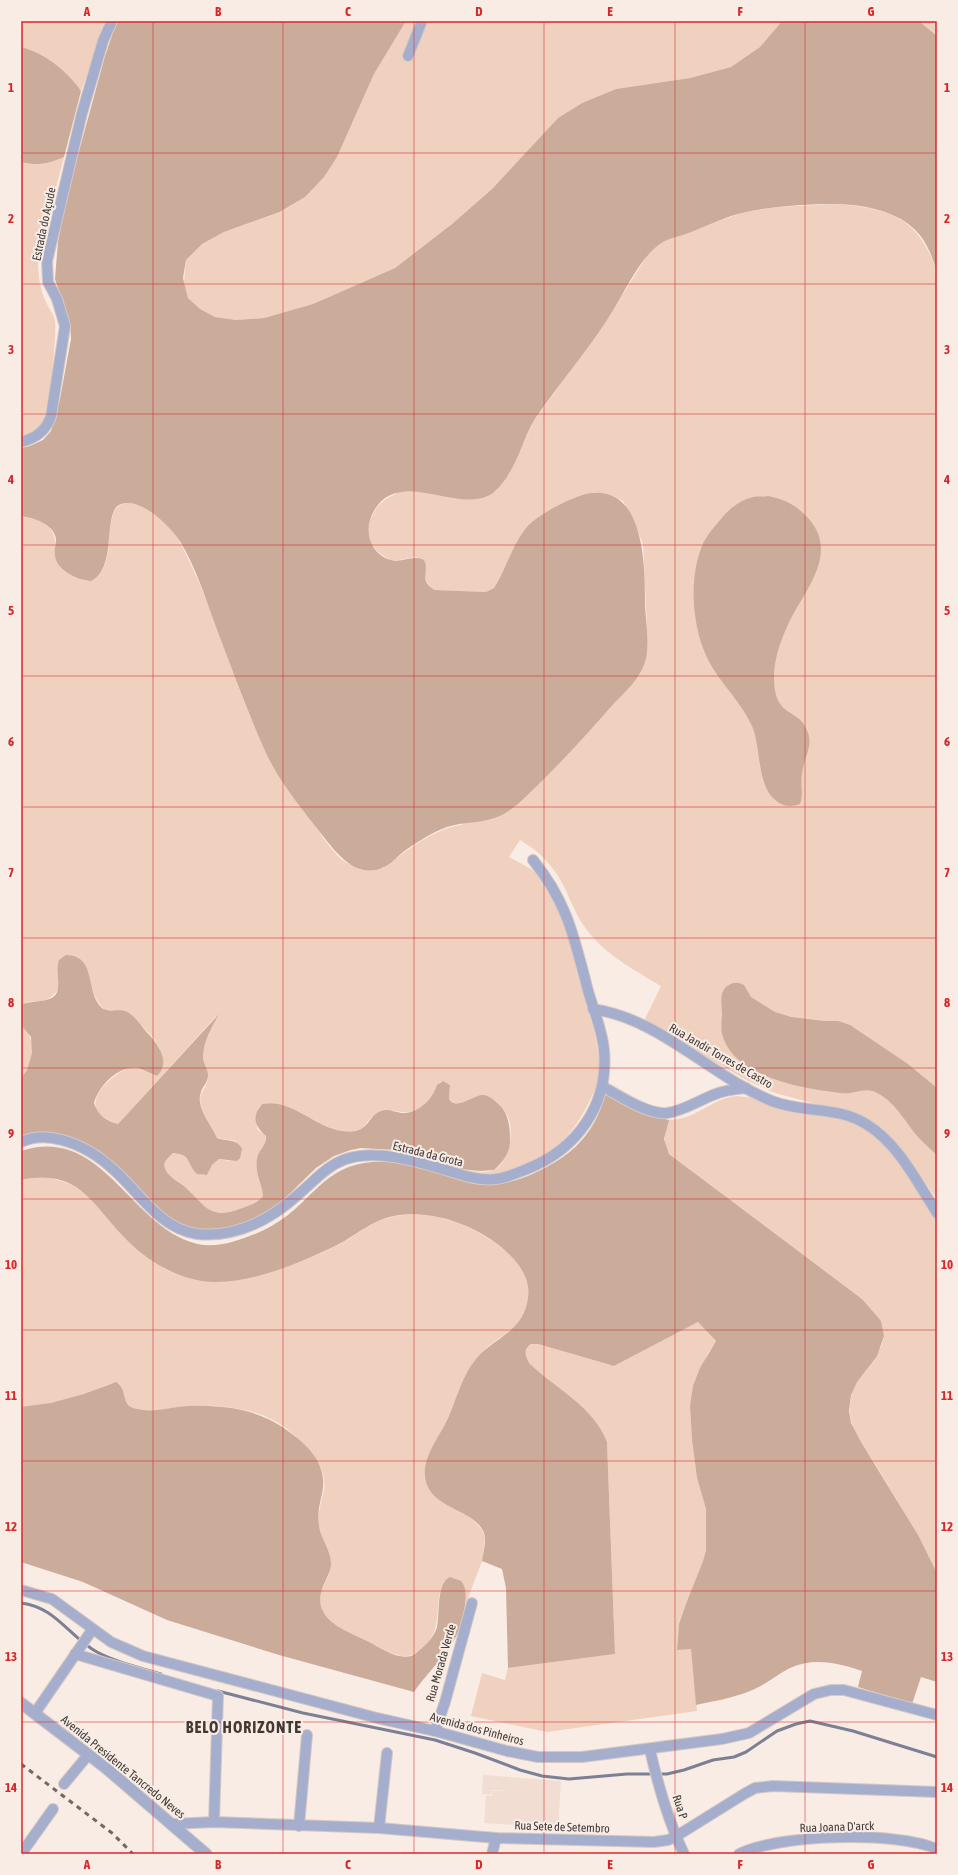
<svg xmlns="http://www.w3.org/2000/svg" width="958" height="1875" viewBox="0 0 958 1875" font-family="'Asap Condensed',sans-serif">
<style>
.built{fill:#f1ddd2}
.green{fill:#f0d1bf}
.forest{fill:#cbac9a}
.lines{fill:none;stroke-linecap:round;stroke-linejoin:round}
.stream{stroke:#7c8094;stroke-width:3}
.minor-casing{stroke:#d4c9c3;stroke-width:12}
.tertiary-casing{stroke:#d4c9c3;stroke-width:13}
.minor{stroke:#a6aece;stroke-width:10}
.tertiary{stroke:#a6aece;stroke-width:11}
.rail{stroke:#6f6864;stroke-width:3;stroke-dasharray:5 5;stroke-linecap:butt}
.grid{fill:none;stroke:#d62828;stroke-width:1;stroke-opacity:0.55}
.labels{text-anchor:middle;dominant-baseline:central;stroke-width:4;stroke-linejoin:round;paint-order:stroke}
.street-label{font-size:12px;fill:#403b39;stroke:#f9ece5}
.district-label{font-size:16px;font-weight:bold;letter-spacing:1px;fill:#433934;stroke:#f9ece5}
.neatline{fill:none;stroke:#d62828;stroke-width:1.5}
.grid-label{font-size:13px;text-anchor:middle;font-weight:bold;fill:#d62828}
</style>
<rect width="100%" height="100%" fill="#f9ece5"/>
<polygon class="built" points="483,1775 561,1781 558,1828 484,1823 486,1796 492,1796 492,1791 511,1791 492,1790 491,1795 482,1794"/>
<g class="green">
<path d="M21 21H106L81 91C67 71 45 53 21 47Z"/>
<polygon points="406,21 782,21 760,47 731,67 690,78 616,89 582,103 558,118 492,189 452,224 395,268 313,304 264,318 236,320 215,317 200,309 188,298 184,282 186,260 202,244 224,232 281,212 305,197 337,157 374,74"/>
<polygon points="919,21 937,21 937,36"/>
<path d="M64 157 38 257C38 273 39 287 46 302 49 309 54 314 55 321 57 336 49 417 40 427 35 431 27 434 21 437V162C38 166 48 164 64 157Z"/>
<path d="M837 204C891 209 918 217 937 272V1199L905 1154 896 1144 820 1105 775 1093 748 1081 644 1021 661 986C636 971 609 957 590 934 576 918 571 899 561 881 551 863 537 850 520 840L509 857C518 862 527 866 535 872 563 897 571 946 579 980 587 1010 600 1039 599 1071 599 1082 594 1092 589 1102 572 1138 542 1167 501 1173 487 1175 473 1171 460 1169 469 1170 484 1174 494 1170 510 1163 517 1123 504 1111 498 1105 486 1100 478 1096 469 1099 456 1109 449 1099L450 1085 443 1081 440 1082C434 1093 423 1112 408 1112 402 1113 395 1110 390 1111 385 1112 376 1114 372 1117 362 1125 367 1133 348 1132 318 1130 293 1098 262 1104L258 1108 257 1129 266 1136 265 1145 259 1153 263 1196C258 1203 250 1205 242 1208 210 1221 206 1206 185 1187 179 1182 167 1176 165 1168 162 1161 169 1156 173 1153 196 1155 188 1176 207 1175L212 1165 219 1159 230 1161 236 1141 217 1138C212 1126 204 1117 201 1105 198 1094 204 1092 207 1082 210 1074 204 1066 203 1059 201 1043 211 1028 217 1015L118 1124C90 1115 89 1098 110 1080 116 1075 123 1069 131 1068 141 1067 148 1074 157 1076 181 1053 129 1007 106 1010 94 1002 91 985 88 971L58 974V990C43 1008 34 997 21 1005V516C46 521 58 527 55 554 63 562 72 574 82 579 85 581 90 581 93 579 121 566 97 504 128 503 141 503 153 512 163 521 177 533 184 550 192 567 213 611 227 659 245 704 263 748 284 786 313 823 321 834 335 857 347 863 354 867 374 867 383 868 407 851 431 830 461 825L614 703 639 675 644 665 648 647 643 544 634 521 623 501 614 496 604 493 573 498 535 520 523 532 494 588 486 592 435 590C424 584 425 575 425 563L416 557 398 560H390L379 553 371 544 367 535 370 520 377 507 386 499 399 492H429L469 499 495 491 509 474 534 421 608 318 647 256 657 245 669 239 744 212 778 207Z"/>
<path d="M21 1025C37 1039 35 1062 21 1078Z"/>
<path d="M736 1096 753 1098 835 1116 866 1128 895 1154 937 1218V1573C919 1536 898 1502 877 1467 868 1452 856 1438 851 1421 849 1413 850 1405 851 1397 855 1373 880 1361 884 1336L862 1299 669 1154C662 1141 664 1133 669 1120 696 1120 710 1099 736 1096Z"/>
<path d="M37 1176C57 1177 75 1185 91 1197 120 1232 152 1275 201 1280 247 1285 300 1264 340 1244 355 1236 368 1224 384 1219 424 1206 472 1223 503 1249 518 1261 531 1278 528 1299 521 1335 498 1332 480 1355 465 1375 457 1397 447 1420 440 1435 431 1449 426 1466 422 1510 475 1505 485 1537L482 1561 465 1606 466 1591 446 1580C431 1599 446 1626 424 1647 419 1651 413 1656 406 1656 389 1657 326 1625 321 1609 315 1593 330 1580 331 1565 332 1552 321 1539 319 1525 317 1513 322 1501 324 1489 328 1464 304 1443 286 1428 258 1407 221 1405 187 1406 173 1407 140 1417 128 1405 122 1400 124 1390 119 1383 108 1382 95 1391 85 1394 67 1400 39 1408 21 1407V1180Z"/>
<path d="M698 1322 716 1341 707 1355 690 1406 692 1440 697 1478 706 1509V1550L703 1561 687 1601 679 1624 677 1649H691L697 1711 547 1732 471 1716 482 1673 505 1680 508 1668 615 1654 607 1442C590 1407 557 1390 530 1364 525 1357 523 1349 531 1344H538L614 1366Z"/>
</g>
<g class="forest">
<path d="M117 21H406L374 74 337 157 324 177 305 197 280 212 224 232 202 244 186 260 183 278 188 298 200 309 215 317 236 320 264 318 313 304 395 268 452 224 492 189 558 118 582 103 616 89 690 78 731 67 760 47 782 21H919L937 36V272C932 256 926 239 913 228 894 210 859 204 834 204 805 204 775 206 746 212 727 216 709 225 691 232 679 237 666 238 656 247 636 264 622 298 607 320 585 354 558 385 535 419 521 442 516 473 494 492 461 519 391 459 370 520 365 536 373 555 391 560 402 563 413 554 424 560 430 572 418 581 435 590L486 592 494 588C505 571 511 549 523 532 532 519 549 510 563 503 637 464 645 544 645 596 644 618 652 645 644 665 637 683 621 695 609 709 587 734 564 759 540 783 528 794 517 807 502 815 484 824 465 821 447 827 432 832 416 843 403 852 397 857 391 864 384 867 357 880 337 854 323 836 302 809 280 783 266 753 247 711 231 667 215 624 205 597 196 568 181 543 171 527 142 497 121 504 101 511 119 567 91 581 77 580 56 570 55 555 54 550 56 544 56 539 54 524 34 518 21 516V448L30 446 43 440 51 431 60 399 71 339 70 324 55 279 58 242 66 199 105 56Z"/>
<path d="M21 47C45 53 67 71 81 91L64 157C48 164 38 166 21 162Z"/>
<path d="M768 496C784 499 796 505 807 517 842 554 802 592 787 627 780 642 774 660 774 677 774 721 800 706 808 733 813 747 803 760 802 774 800 784 804 794 800 804 789 808 781 806 773 798 757 782 761 747 752 726 740 699 716 680 705 653 692 622 689 578 702 546 706 536 714 527 721 519 729 509 740 500 753 497 758 496 763 497 768 496Z"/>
<path d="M66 955C97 956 85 990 101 1007 107 1014 121 1007 129 1013 135 1017 140 1024 144 1029 155 1041 173 1060 157 1076 150 1074 144 1069 137 1068 118 1065 98 1087 94 1103 98 1115 106 1121 118 1124L219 1014C212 1027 203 1041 203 1057 203 1063 208 1069 208 1075 208 1083 203 1085 201 1092 195 1107 212 1125 217 1138 227 1142 237 1138 242 1149L240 1158 237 1161 219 1159 212 1165 207 1175 197 1174C186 1163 192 1155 173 1153 169 1157 162 1162 165 1168 167 1176 179 1182 185 1187 206 1206 210 1221 242 1208 250 1205 258 1203 263 1196 262 1183 255 1175 257 1159 258 1150 267 1146 266 1136 255 1126 251 1117 262 1104 291 1098 315 1127 342 1131 373 1136 365 1112 386 1110 391 1110 396 1112 401 1113 418 1114 432 1100 437 1085L443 1081 450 1085 449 1099C456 1111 473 1095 483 1095 488 1095 493 1099 496 1102 509 1112 510 1126 510 1141 510 1153 503 1162 494 1170L480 1171 460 1169 395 1150 361 1148 351 1150 334 1156 316 1168 276 1207 259 1218 224 1229 207 1231 187 1228 170 1219 82 1145 21 1137V1078L27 1070 32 1053 31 1037 21 1025V1005C31 999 57 1005 58 988 59 978 56 969 59 960Z"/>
<path d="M733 983H739L744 985 751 997 775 1012 791 1017 824 1021H838L850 1025 908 1064 937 1088V1155C931 1150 925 1144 920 1139 906 1124 897 1104 879 1094 865 1085 856 1095 841 1093 805 1089 736 1078 723 1037 720 1029 722 1021 722 1013 721 999 719 988 733 983Z"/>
<path d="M605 1093 658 1117 669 1120 664 1139 669 1154 862 1299 881 1321 884 1336 877 1356 857 1382 851 1395 849 1411 851 1423 861 1442 918 1535 937 1573V1682L921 1677 912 1704 858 1687 862 1671C839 1663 813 1657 790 1668 776 1675 764 1686 750 1691 733 1698 714 1701 696 1705L691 1649 677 1650 679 1624 687 1601 703 1561 706 1550V1509L697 1478 692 1440 690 1406 693 1386 700 1368 716 1341 698 1322 614 1366 538 1344H531C523 1349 525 1357 530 1364 556 1389 594 1407 607 1442L615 1654 508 1668 506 1588 502 1569 482 1561C483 1552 487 1541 484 1533 474 1506 421 1510 425 1468 427 1451 441 1434 448 1418 457 1398 462 1376 476 1359 495 1336 523 1333 528 1298 531 1276 516 1260 501 1247 470 1222 422 1206 383 1219 367 1225 354 1236 339 1244 301 1263 245 1287 202 1281 175 1277 148 1261 129 1242 93 1208 82 1167 21 1180V1151C101 1124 129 1224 194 1243 206 1247 221 1245 232 1242 253 1236 271 1228 288 1215 307 1200 322 1179 344 1169 376 1154 414 1165 445 1175 458 1179 472 1185 486 1185 512 1185 538 1173 560 1159 583 1144 600 1120 605 1093Z"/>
<path d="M116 1382C127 1387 121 1404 133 1408 152 1414 169 1407 187 1406 226 1405 261 1409 292 1434 302 1441 311 1450 317 1460 332 1489 315 1498 319 1525 320 1538 332 1551 331 1565 330 1575 323 1583 321 1593 314 1621 349 1632 369 1642 380 1648 398 1660 411 1656 415 1655 418 1651 421 1649 427 1644 435 1635 437 1627 440 1614 436 1583 450 1577L461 1581C467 1589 466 1595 465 1605 460 1648 437 1659 414 1692L279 1655 167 1620 83 1582 21 1562V1407L51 1403 84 1394Z"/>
</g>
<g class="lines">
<g class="stream">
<path d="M21 1603C54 1607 66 1632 92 1649 108 1660 141 1668 161 1674"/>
<polyline points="218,1691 303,1713 435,1740 475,1753 520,1770 542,1776 569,1779 627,1774 667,1774 684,1770 713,1760 734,1757 746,1752 777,1731 796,1724 810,1721 853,1731 937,1757"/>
</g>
<defs>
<g id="minor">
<polyline points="408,56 422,21"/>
<path d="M21 442C36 438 46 431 51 416L65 326 57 299 48 282 47 261 82 113 103 41 112 21"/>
<path d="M593 1009C661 1019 710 1076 772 1101 802 1113 837 1106 866 1124 898 1143 917 1182 937 1213"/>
<path d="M602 1086C618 1095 648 1115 667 1113 683 1111 698 1101 713 1095 724 1090 735 1089 746 1088"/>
<path d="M21 1142C34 1136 48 1136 62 1140 81 1145 99 1156 114 1170 139 1192 160 1229 197 1234 237 1238 273 1218 301 1192 315 1180 328 1165 346 1159 377 1149 416 1161 446 1170 462 1175 479 1181 496 1179 506 1178 517 1173 527 1169 577 1149 609 1105 604 1050 602 1027 591 1005 586 983 573 933 566 901 533 860"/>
<polyline points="21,1590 52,1599 111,1642 143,1656 377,1718 435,1731 507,1751 538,1757 582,1757 722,1739 749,1733 814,1694 831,1690 844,1690 937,1715"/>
<polyline points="75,1654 218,1696 214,1822"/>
<polyline points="35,1713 92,1630"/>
<polyline points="435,1731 445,1702 472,1603"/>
<path d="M650 1750C658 1785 668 1821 684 1854"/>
<polyline points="64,1784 88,1755"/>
<polyline points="172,1824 214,1822 379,1828 496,1838 654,1842 668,1840 675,1837 744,1794 755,1788 773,1786 937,1792"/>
<polyline points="299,1826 307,1735"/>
<polyline points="379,1828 387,1753"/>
<polyline points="21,1854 53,1809"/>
<polyline points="492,1854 496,1838"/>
<path d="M739 1854C779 1834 896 1831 937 1849"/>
</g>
<polyline id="tertiary" points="21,1703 106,1768 206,1854"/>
</defs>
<use href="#minor" class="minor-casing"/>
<use href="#tertiary" class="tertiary-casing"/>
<use href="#minor" class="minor"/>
<use href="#tertiary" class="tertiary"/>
<polyline class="rail" points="21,1764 112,1833 133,1854"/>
</g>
<path class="grid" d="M153 21V1854M283 21V1854M414 21V1854M544 21V1854M675 21V1854M805 21V1854M21 153H937M21 284H937M21 414H937M21 545H937M21 676H937M21 807H937M21 938H937M21 1068H937M21 1199H937M21 1330H937M21 1461H937M21 1591H937M21 1722H937"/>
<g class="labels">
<g class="street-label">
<text transform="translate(44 224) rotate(-78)">Estrada do Açude</text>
<text transform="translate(721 1056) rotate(30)">Rua Jandir Torres de Castro</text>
<text transform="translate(428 1154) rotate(14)">Estrada da Grota</text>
<text transform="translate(441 1663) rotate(-74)">Rua Morada Verde</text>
<text transform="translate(477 1729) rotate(15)">Avenida dos Pinheiros</text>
<text transform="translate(123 1767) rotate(39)">Avenida Presidente Tancredo Neves</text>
<text transform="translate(680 1807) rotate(72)">Rua P</text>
<text transform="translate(562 1827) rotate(2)">Rua Sete de Setembro</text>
<text transform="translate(837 1827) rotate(-2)">Rua Joana D'arck</text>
</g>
<g class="district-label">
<text x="244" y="1727">BELO HORIZONTE</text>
</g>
</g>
<rect width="958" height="1875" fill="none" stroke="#f9ece5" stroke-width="44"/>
<rect x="22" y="22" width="914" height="1831" class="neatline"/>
<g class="grid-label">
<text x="87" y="16">A</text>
<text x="218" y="16">B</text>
<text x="348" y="16">C</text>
<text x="479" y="16">D</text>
<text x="610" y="16">E</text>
<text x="740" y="16">F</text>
<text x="871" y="16">G</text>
<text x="11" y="92">1</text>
<text x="947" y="92">1</text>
<text x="11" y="223">2</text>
<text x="947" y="223">2</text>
<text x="11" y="354">3</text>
<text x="947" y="354">3</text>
<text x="11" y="484">4</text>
<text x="947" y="484">4</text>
<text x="11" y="615">5</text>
<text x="947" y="615">5</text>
<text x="11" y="746">6</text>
<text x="947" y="746">6</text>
<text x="11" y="877">7</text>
<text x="947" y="877">7</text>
<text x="11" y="1007">8</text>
<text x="947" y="1007">8</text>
<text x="11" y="1138">9</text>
<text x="947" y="1138">9</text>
<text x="11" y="1269">10</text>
<text x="947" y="1269">10</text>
<text x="11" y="1400">11</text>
<text x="947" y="1400">11</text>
<text x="11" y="1531">12</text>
<text x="947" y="1531">12</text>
<text x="11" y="1661">13</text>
<text x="947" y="1661">13</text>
<text x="11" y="1792">14</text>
<text x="947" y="1792">14</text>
<text x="87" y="1869">A</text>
<text x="218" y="1869">B</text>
<text x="348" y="1869">C</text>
<text x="479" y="1869">D</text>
<text x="610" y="1869">E</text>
<text x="740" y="1869">F</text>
<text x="871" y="1869">G</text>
</g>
</svg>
